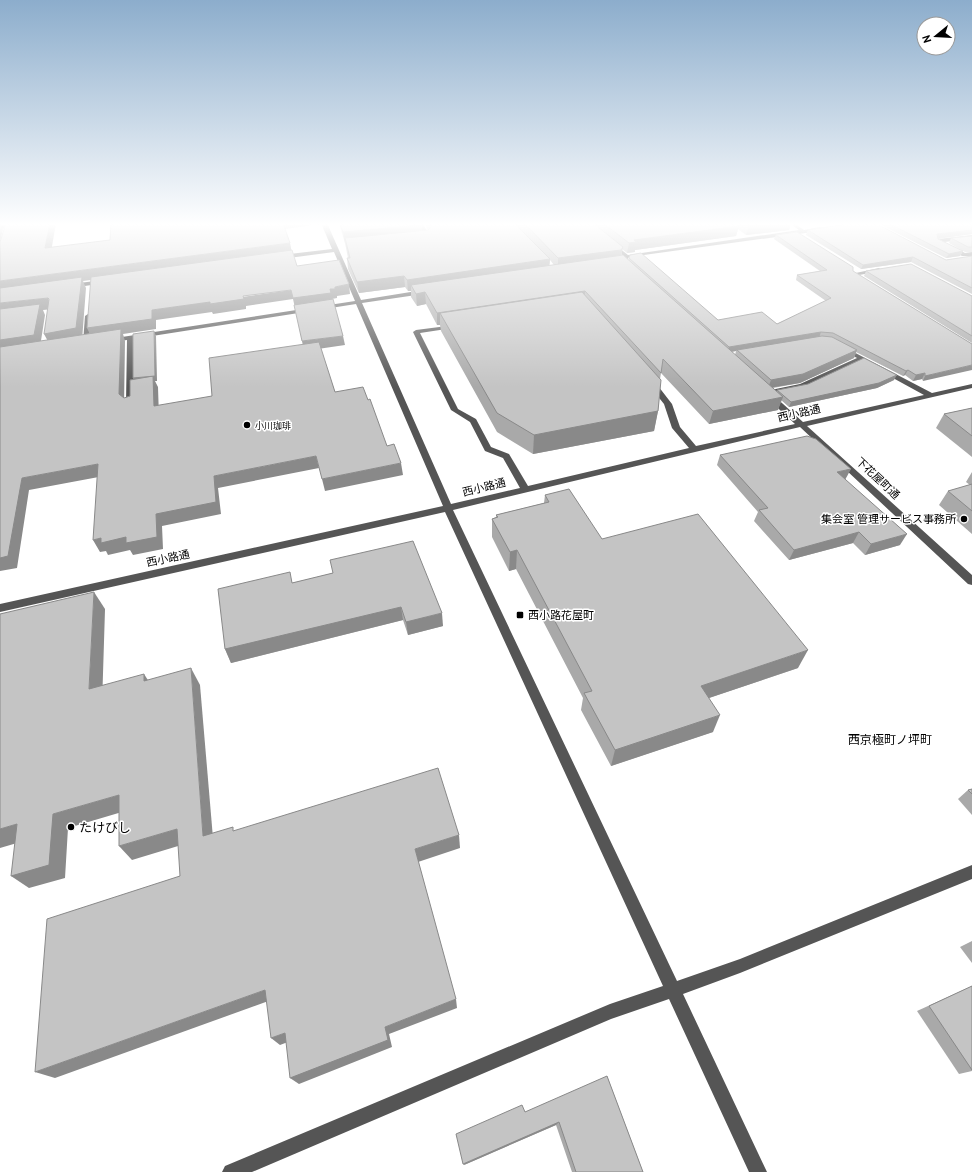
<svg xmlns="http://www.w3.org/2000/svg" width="972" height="1172" viewBox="0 0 972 1172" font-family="'PT Sans','Noto Sans JP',sans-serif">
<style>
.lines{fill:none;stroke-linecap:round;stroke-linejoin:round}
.minor{fill:#555;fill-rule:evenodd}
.wall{fill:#a9a9a9;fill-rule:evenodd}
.shaded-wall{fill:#898989}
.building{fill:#c4c4c4;stroke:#898989}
.poi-dot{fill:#000;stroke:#fff;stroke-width:1.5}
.labels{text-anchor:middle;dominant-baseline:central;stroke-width:3;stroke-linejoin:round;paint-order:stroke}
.far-poi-label{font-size:9px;fill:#000;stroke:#fff;text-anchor:start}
.street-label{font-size:11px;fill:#000;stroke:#fff}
.poi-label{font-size:11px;fill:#000;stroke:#fff;text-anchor:end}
.neighbourhood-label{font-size:12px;fill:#000;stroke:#fff}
.near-poi-label{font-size:13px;fill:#000;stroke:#fff;text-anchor:start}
</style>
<rect width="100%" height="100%" fill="#fff"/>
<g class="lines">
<g class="minor">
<polygon points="23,223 36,223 0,229 0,225"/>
<path d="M321 223H327L361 300 423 290 426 292 423 294 362 303 451 504 520 488 503 458 485 451 470 422 451 410 413 332 416 330 455 325V327L453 328 420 333 458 409 476 419 491 447 509 454 528 486 689 448 672 428 664 404 648 384 652 382H655L672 404 680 427 696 446 795 424 767 398V395L762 393 766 391 800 384 857 358 842 350V348L844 347 932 393 972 384V388L807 426 972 575V585L968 584 800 427 453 510 677 981 740 959 972 865V879L740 973 683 994 767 1172H749L669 999 611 1019 252 1172H222L225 1166 610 1004 663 986 445 512 0 612V604L443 506 356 304 133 339 134 404 130 406 126 404 127 340 111 342 108 340 109 339 355 301 334 252 281 259 278 257 281 255 332 249ZM862 361 924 395 803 422 772 394 805 388Z"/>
<polygon points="417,223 422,223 431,237 430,238 419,238 419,236 424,235"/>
<polygon points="789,223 794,223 804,230 820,227 823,229 820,231 629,257 626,263 630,268 627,270 620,263 623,257 609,245 614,244 628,255 799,230"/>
<polygon points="972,235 972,239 944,242 965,253 972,252 972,256 962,256 935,241 938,239"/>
<polygon points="879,268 882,270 881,271 859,275 866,280 863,282 851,274"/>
<polygon points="103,280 105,281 105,283 71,288 68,286 71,284"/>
<polygon points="88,314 91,316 89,343 86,345 83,343 85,316"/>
</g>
</g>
<g class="wall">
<path d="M339 223H421L422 231 428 230 424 223H791L789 230 746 235 738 229 736 236 635 250V252L627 253 622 249V255L628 260 629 258 718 320 777 324 826 301 796 280 797 275 820 271 774 239 776 235 853 271 972 344 923 381 922 379 913 381 905 375 903 376 856 352 854 358 800 383 773 388 777 391V390L894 380 877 388 789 407 781 400 778 410 709 424 661 373 660 379 658 411 654 431 533 454 497 432 441 331 440 325H437L426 304 417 306 411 297V291H408L405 287 359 293 348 269 347 258H348L345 243ZM550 260 554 265 549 266ZM736 351 735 355 732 352Z"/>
<polygon points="877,223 972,223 972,234 938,239 963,251 960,256 946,258"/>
<polygon points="808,230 946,260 972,256 972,294 911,262 861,269 806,235"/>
<polygon points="972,236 972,252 965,252 949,243 951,238"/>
<polygon points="866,271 972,296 972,343 864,276"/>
<polygon points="972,408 972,457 936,428 944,414"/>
<polygon points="720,455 846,480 900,545 865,555 853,543 789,560 754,521 758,512 717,465"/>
<polygon points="972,472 972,534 939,505 948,491 970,485 966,482"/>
<polygon points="545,495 602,539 798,668 709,698 713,732 611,766 581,710 583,698 516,569 509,571 492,537 492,519 496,517 496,515 544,503"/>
<polygon points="333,573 443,626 408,635 403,620 231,663 225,649 293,583"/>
<polygon points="972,789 972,815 958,799 968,790"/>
<polygon points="972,941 972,963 960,947"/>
<polygon points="972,986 972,1071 959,1074 917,1011"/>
<polygon points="607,1076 643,1172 572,1172 556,1125 464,1165"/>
</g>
<g class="shaded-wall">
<polygon points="50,223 56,223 50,258 45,248"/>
<polygon points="283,223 321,223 321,224 284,229"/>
<polygon points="767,223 791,223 789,230 746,235 749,225"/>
<polygon points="0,224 3,230 0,241"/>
<polygon points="422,225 423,235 345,238 345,243 343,232"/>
<polygon points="739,226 736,236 635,250 635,252 627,253 629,243 634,240"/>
<polygon points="972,230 972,234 935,239 937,234"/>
<polygon points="290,243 292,253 83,281 86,288 82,340 50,345 44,334 81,281 0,292 0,281"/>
<polygon points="623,247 621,257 558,268 558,258"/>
<polygon points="963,251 960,256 946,258 949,254"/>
<polygon points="913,257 911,262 861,269 863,265"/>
<polygon points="550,259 549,270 411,285 411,291 408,291 407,280"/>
<polygon points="404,276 405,287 359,293 357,282"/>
<polygon points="349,284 350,294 337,296 337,298 332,299 333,303 295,308 293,299 246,306 246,309 213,314 212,312 156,320 156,329 123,334 125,341 124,406 87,328 152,310 291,290 330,289 335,287"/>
<polygon points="585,291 584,303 440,313 440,325 437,325 437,313"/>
<polygon points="425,292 426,304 417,306 416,294"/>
<polygon points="48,298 53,309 43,310 45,315 40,347 0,352 0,303"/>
<polygon points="154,331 156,336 157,381 155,381 158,387 159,418 135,383 133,378"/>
<polygon points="821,332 819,338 737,350 736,351 727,352 729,347"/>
<polygon points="343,336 345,345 304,351 302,341"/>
<polygon points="857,350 854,358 800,383 768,388 771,380"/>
<polygon points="972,365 972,370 923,381 925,376"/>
<polygon points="908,370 905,375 903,376 906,371"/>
<polygon points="925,373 922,379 913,381 916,375"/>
<polygon points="897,375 894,380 877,388 789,407 791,402"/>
<polygon points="783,397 778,410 709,424 713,411"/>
<polygon points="658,411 654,431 533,454 534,435"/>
<polygon points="316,456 319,468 218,488 221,514 162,526 163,549 133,555 130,550 108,555 106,551 100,552 93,540 101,538 126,537 156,514 214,476"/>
<polygon points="401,463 403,475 325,491 322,479"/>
<polygon points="98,464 104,476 29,490 17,568 0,571 0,558 22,478"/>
<polygon points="851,469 845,480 837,472"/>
<polygon points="859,532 853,543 789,560 794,550"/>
<polygon points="907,534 900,545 865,555 871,544"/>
<polygon points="517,550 516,569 509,571 510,552"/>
<polygon points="94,592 105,609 102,705 89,689"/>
<polygon points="401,607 403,620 231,663 225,649"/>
<polygon points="442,613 443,626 408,635 406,622"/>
<polygon points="808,650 798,668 694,703 701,686"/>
<polygon points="191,668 200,685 214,850 203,836"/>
<polygon points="144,674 155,691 144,681"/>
<polygon points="720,715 713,732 611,766 615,750"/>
<polygon points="119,795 132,809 68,828 65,878 29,888 11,876 53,814"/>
<polygon points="17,824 34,838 0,848 0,829"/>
<polygon points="177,829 188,843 132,860 119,846"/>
<polygon points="459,835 460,848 418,862 415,849"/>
<polygon points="265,990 274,999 55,1078 35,1072"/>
<polygon points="456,999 457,1008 389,1034 392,1047 299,1084 290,1078 385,1027"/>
<polygon points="285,1033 293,1040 280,1045 271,1038"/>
<polygon points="559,1122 556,1125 464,1165 463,1164"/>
</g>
<g class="building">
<polygon points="6,223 50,223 45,248 110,240 111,223 283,223 290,243 0,281 0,242"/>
<polygon points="340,223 421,223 422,225 343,232"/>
<polygon points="429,223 514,223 550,259 407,280 404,276 357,282 347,258 350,258 345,238 428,230 432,226"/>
<polygon points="524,223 593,223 623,247 621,250 558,258"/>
<polygon points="603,223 734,223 739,226 634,240 636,242 629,243"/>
<polygon points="746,223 767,223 749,225"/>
<polygon points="853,223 875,223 946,260 972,256 972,288 913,257 863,265 808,230"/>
<polygon points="888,223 972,223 972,230 937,234 938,239 963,251 949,254"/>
<polygon points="797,232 853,267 853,271 972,344 972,365 925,376 925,373 916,375 908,370 906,371 833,333 821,332 729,347 629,258 630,255 641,253 718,320 762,312 777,324 831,298 797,275 827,270 776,235"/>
<polygon points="972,236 972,247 968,247 951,238"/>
<polygon points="292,250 297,266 339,260 349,284 335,287 335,289 330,289 331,293 293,298 291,290 243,296 244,299 210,304 210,302 152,310 152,319 87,328 91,277"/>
<polygon points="623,255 783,397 713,411 663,359 661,373 585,291 437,313 425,292 416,294 411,285"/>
<polygon points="911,264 972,296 972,336 866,271"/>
<polygon points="82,277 76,328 44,334 49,299 48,298 0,303 0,288"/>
<polygon points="582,292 661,380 658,411 534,435 497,413 440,313"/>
<polygon points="333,299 343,336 302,341 294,305"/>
<polygon points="40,304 34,335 0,340 0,309"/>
<polygon points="121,329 119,394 124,398 130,396 130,380 153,376 154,406 212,396 209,358 319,342 335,392 363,387 368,400 370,399 387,446 394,444 401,463 322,479 316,456 214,476 216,502 156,514 157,537 126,543 126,537 101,543 101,538 93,540 98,464 22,478 8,556 0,558 0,347"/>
<polygon points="154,331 155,376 133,378 133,334"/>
<polygon points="822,336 832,337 857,350 803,374 771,380 737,350"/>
<polygon points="864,358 897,375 879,383 791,402 777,390 808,384"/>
<polygon points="972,408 972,436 944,414"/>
<polygon points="807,436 816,439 851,469 837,472 907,534 871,544 859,532 794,550 759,510 768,508 720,455"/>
<polygon points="972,484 972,511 948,491"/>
<polygon points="569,489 602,539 698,514 808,650 701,686 720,715 615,750 584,693 592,691 517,550 510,552 492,519 498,517 496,515 549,502 545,495"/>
<polygon points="413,541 442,613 406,622 401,607 225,649 218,589 290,572 292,583 333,573 330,560"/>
<polygon points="94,592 89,689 144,674 144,681 191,668 203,836 233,827 233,831 438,768 459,835 415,849 456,999 385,1027 388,1040 290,1078 285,1033 271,1038 265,990 35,1072 47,919 180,876 177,829 119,846 119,795 53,814 49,865 11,876 17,824 0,829 0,614"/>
<polygon points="972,789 972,794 968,790"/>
<polygon points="972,986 972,1070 929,1006"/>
<polygon points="607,1076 643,1172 576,1172 559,1122 463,1164 456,1134 522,1105 525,1112"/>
</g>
<linearGradient id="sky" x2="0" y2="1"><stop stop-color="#8cadcc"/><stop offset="0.58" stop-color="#fff"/><stop offset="1" stop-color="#fff" stop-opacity="0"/></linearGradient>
<rect width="972" height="387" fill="url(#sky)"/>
<g class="poi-dot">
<circle cx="247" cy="425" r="4"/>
<circle cx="964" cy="519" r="4"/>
<rect x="516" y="611" width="8" height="8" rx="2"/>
<circle cx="71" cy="827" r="4"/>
</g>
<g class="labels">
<g class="far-poi-label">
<text x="255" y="425">小川珈琲</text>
</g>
<g class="street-label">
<text transform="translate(799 413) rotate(-13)">西小路通</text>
<text transform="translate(878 478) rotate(43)">下花屋町通</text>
<text transform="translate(484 487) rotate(-14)">西小路通</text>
<text transform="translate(168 558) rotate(-12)">西小路通</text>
</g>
<g class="poi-label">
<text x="956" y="519">集会室 管理サービス事務所</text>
<text x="528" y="615" text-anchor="start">西小路花屋町</text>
</g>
<g class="neighbourhood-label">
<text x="890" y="739">西京極町ノ坪町</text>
</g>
<g class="near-poi-label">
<text x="79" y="827">たけびし</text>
</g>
</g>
<g transform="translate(936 36) rotate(252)"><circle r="19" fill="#ffffff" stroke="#999999"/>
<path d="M0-3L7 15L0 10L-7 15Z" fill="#000000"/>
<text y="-6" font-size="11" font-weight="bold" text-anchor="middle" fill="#000000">N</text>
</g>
</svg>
